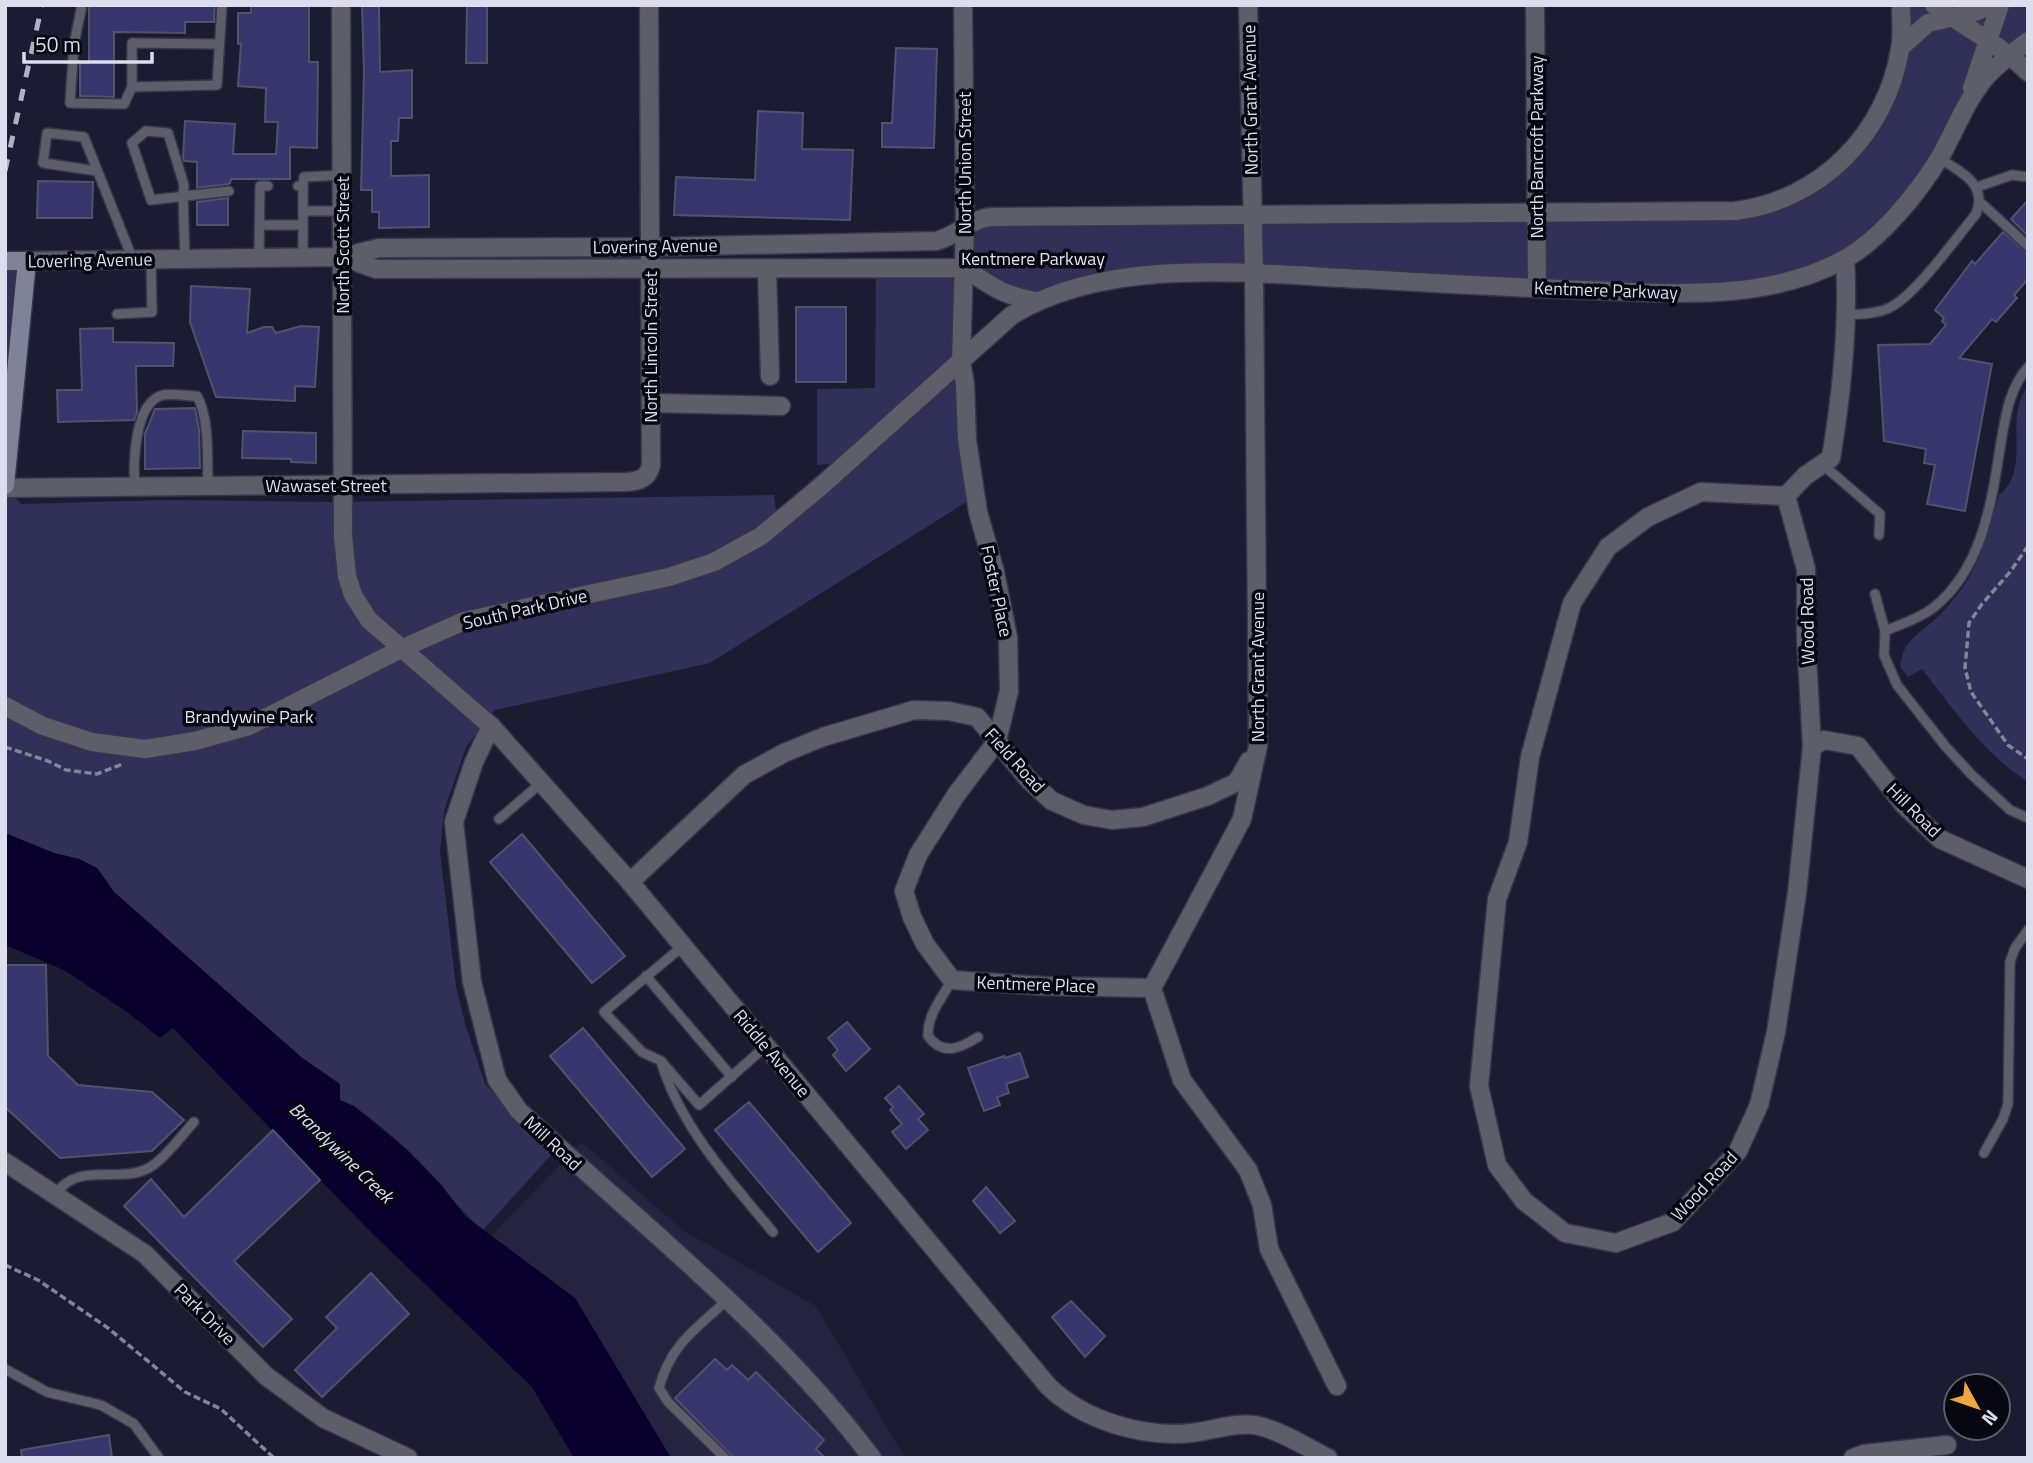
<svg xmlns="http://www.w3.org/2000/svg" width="2033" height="1463" viewBox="0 0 2033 1463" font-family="'Titillium Web',sans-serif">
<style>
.built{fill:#242441}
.green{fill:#303058}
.water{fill:#09002d}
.building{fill:#38376d;stroke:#50526c;stroke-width:2}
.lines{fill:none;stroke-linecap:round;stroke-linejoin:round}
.lane-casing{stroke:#36364c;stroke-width:12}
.street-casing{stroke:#36364c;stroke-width:21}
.secondary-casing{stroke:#36364c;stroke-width:21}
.path{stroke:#838497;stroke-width:3.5;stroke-dasharray:7 3.5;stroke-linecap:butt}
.lane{stroke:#5d5e6a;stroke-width:9}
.street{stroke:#5d5e6a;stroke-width:18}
.secondary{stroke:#808295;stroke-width:18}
.rail{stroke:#b1b1c3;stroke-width:5;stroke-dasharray:12 12;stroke-linecap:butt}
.labels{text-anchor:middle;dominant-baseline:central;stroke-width:7;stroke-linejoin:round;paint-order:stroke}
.street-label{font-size:18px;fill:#dcdded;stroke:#070711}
.park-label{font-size:18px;fill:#e1e2f4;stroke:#070711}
.water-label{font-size:19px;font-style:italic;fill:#dddff1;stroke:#070711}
</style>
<rect width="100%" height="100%" fill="#1b1b32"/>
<polygon class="built" points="582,1142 684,1231 816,1306 905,1458 671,1458 575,1298 491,1236"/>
<g class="green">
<path d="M1901 5H2028V41L2011 55 1988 38 1939 158 1871 239 1756 289 1183 273 1035 301 964 269 976 496 710 663 495 710 466 747 444 811 440 852 456 986 466 1027 485 1084 552 1154 483 1230C467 1217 456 1203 443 1187 419 1159 373 1114 340 1100L339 1084 301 1057 114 892 97 868 79 859 54 853 5 833V488L21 504 164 500 331 502 774 495 776 511 830 464 817 465V389L875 388 876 269 964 268 976 221 1735 211 1801 191 1878 113Z"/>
<polygon points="5,261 27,261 5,485"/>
<path d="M2028 386V782C1984 754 1954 710 1922 669L1908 677 1900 666C1903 645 1911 639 1926 627 1939 617 1954 600 1963 587 1982 560 1990 526 1999 495 2033 468 2002 419 2028 386Z"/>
</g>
<polygon class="water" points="5,833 54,853 79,859 97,868 114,892 301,1057 340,1084 340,1100 354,1106 407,1150 441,1185 465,1216 575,1298 671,1458 574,1458 532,1387 371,1232 173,1028 160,1038 127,1012 64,970 5,945"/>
<g class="building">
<polygon points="89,5 215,5 214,22 185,22 185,33 114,32 114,97 80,96 80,63 89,63"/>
<polygon points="251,5 309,5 309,62 318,62 317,148 290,147 290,179 231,179 230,183 228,184 197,188 197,162 184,161 183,157 185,121 235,124 233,154 276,154 278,122 265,122 266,88 238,86 241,44 238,44 238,13 251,13"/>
<polygon points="362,5 379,5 380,72 412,70 412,118 399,118 398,141 391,141 391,176 429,175 429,227 379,228 379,212 372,212 372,190 361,190 364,73"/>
<polygon points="467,5 487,5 487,63 466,63"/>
<polygon points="896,48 937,49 934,148 882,147 882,123 892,123"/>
<polygon points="758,111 803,113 802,149 853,150 850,220 674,215 676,177 755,180"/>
<polygon points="38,181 93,182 92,218 37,218"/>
<polygon points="228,198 228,225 197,225 197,202"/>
<polygon points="2028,200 2028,236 2011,219"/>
<polygon points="2003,232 2028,253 2028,279 2014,295 2017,298 1996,322 1992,319 1959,358 1992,364 1965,511 1927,504 1935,465 1924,463 1926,449 1884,441 1878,345 1930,344 1946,325 1942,321 1944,318 1935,310 1972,261 1975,264"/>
<polygon points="191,286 250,289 247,333 264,327 272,327 276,333 301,326 319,327 315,387 295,386 295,401 216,397 190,322"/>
<rect x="796" y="307" width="50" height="75"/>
<polygon points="113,328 113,342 174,343 173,366 136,366 137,413 134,420 58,422 57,390 82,390 80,329"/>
<polygon points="195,408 199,429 200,468 145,469 145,434 155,409"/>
<polygon points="243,431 316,433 316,463 291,462 291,459 242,458"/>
<polygon points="522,834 625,956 592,983 490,862"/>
<polygon points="5,965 46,965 48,1056 78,1085 152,1092 184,1120 152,1151 60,1158 5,1107"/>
<polygon points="847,1022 870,1049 846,1071 833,1055 838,1050 828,1038"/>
<polygon points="583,1028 685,1149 652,1177 550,1056"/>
<polygon points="1020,1053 1028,1077 1006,1084 1009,1093 997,1097 1000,1105 984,1111 968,1068 1004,1056 1005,1058"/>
<polygon points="899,1086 924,1114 918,1119 928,1130 906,1149 892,1132 902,1124 890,1110 893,1107 885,1098"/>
<polygon points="749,1102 851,1223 818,1252 715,1130"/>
<polygon points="273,1130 320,1180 234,1261 292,1319 263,1347 124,1206 151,1179 184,1217"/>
<polygon points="986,1187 1015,1221 1000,1233 973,1201"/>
<polygon points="371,1273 409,1314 322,1397 295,1370 337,1328 326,1317"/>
<polygon points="1071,1301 1105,1336 1085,1357 1052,1317"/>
<polygon points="715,1359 727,1370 732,1365 748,1380 756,1372 824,1440 816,1449 825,1458 734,1458 675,1398"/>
<polygon points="109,1435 112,1458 22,1458 21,1450"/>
</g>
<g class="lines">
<defs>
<g id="lane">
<polyline points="82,5 74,44 70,103 124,104 132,87"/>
<polyline points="218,44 132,43 132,87 217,85 222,5"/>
<polyline points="97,171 43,163 47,133 84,137 133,260"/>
<polyline points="298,186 303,186 303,257"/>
<polyline points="303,186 304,177 342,175"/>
<polyline points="1977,187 2012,175 2028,177"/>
<polyline points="1981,203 2028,246"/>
<polyline points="303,211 342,211"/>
<polyline points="260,225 303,225"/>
<polyline points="259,258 260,186 268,186"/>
<polyline points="185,259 183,195 184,185 168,133 146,131 132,143 151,200 229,191"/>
<polyline points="117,314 152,312 151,260"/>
<path d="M1846 315C1860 314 1876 314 1889 308 1915 296 1956 238 1976 214 1988 184 1961 172 1939 158"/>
<polyline points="1822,464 1880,514 1879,535"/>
<path d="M135 487C133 464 134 402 163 395 173 393 186 396 197 396 210 419 207 460 208 486"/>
<polyline points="1875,594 1885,631 1884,655 1897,685 1946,747 1972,775 2010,810 2028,818"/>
<path d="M1885 631C1901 624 1919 619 1933 608 1983 569 1992 500 2001 442 2006 415 2009 389 2028 367"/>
<polyline points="499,819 541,783"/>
<polyline points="683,946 604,1012 642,1052 661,1061 699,1105 766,1046"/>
<polyline points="646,976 732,1077"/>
<path d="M952 980C942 998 927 1015 928 1036 943 1056 959 1049 978 1037"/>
<path d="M662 1065C682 1128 731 1182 773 1232"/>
<polyline points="1984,1153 2003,1119 2008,1104 2010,962 2015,948 2028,930"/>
<path d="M55 1195C78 1159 122 1186 152 1166 166 1157 182 1135 194 1122"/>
<polyline points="5,1369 47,1392 101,1405 134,1424 159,1458"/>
<path d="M725 1458 668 1402 659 1388C671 1344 695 1330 727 1300"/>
</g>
<g id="street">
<path d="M341 5 343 536 347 576 353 595 369 620 491 726 630 882 1048 1386C1083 1420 1142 1438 1191 1433 1211 1431 1235 1422 1255 1425 1280 1430 1306 1447 1328 1458"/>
<polyline points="963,5 965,227 961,362 965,384 967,440 978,512 995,572 1008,637 1009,691 997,741 956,795 918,855 904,891 912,917 925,944 952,980 1044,986 1152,988"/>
<polyline points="1248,5 1254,274 1258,746 1242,819 1152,988 1182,1080 1248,1170 1262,1205 1269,1249 1337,1386"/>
<polyline points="1535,5 1537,288"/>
<path d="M1934 5C1967 29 1999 43 2028 72"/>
<polyline points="1901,47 1928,23 1975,12 1991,5"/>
<polyline points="1972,88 2000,5"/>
<path d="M342 257 376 269 964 268C993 287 1000 294 1035 301"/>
<path d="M27 261 342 257 379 248 650 247 936 241C957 236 971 218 992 217L1735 211C1820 201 1887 133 1900 49 1903 35 1901 19 1901 5"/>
<polyline points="767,270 770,376"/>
<polyline points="651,403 781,406"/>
<path d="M5 488 626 482C639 481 648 479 651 465L649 5"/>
<path d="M1786 496 1806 569V638L1812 747 1797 893 1776 1032 1759 1105 1738 1151 1673 1222 1616 1243 1565 1233 1524 1201 1497 1165 1479 1086 1497 899 1518 842 1530 757 1572 603 1608 547 1648 517 1701 492 1786 496 1805 476 1831 458C1842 392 1849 326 1845 259"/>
<path d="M5 706 43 726 92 742 145 749 195 741 249 726 401 649 464 621 669 577 714 562 761 536 819 488 1012 315C1111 255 1253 274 1364 279 1445 284 1527 288 1609 291 1688 294 1770 299 1843 260 1880 240 1918 193 1940 157 1955 131 1965 102 1985 78 1997 64 2013 53 2028 41"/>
<path d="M491 726 474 762 454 822 472 982 497 1080 519 1111C638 1222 775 1328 872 1458"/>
<polyline points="1812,747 1824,740 1858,746 1904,805 1940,839 2028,879"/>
<polyline points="630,882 744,775 784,753 823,737 914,710 949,711 977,717 1029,780 1052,801 1084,815 1112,820 1143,817 1208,796 1237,782 1249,761"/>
<polyline points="5,1162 145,1254 266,1376 323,1418 408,1458"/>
<polyline points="1853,1458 1864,1454 1947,1445"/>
</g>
<polyline id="secondary" points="5,261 27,261 5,485"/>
</defs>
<use href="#lane" class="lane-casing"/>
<use href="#street" class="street-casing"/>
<use href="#secondary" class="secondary-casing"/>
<g class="path">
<polyline points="2028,546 2010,572 1982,604 1969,623 1965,668 1971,692 2008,745 2028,759"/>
<polyline points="5,747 48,761 66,770 97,774 123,764"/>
<polyline points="5,1265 38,1280 108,1328 185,1392 221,1409 274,1458"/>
</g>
<use href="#lane" class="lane"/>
<use href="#street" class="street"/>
<use href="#secondary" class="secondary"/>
<polyline class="rail" points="5,171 42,5"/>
</g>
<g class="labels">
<g class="street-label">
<text transform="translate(1250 100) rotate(-91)">North Grant Avenue</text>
<text transform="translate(1536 147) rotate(-90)">North Bancroft Parkway</text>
<text transform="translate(964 163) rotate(-90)">North Union Street</text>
<text transform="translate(342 245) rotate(-90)">North Scott Street</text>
<text transform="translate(655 246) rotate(-1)">Lovering Avenue</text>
<text transform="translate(90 260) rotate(-1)">Lovering Avenue</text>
<text transform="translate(1606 290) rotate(2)">Kentmere Parkway</text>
<text transform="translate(650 347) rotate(-90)">North Lincoln Street</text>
<text x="326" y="485">Wawaset Street</text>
<text transform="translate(997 591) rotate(78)">Foster Place</text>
<text transform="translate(525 609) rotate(-13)">South Park Drive</text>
<text transform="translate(1807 621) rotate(-91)">Wood Road</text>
<text transform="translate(1257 667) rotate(-90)">North Grant Avenue</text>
<text transform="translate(1015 760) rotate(48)">Field Road</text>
<text transform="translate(1914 810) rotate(45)">Hill Road</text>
<text transform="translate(1036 984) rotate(2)">Kentmere Place</text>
<text transform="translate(772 1053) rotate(50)">Riddle Avenue</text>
<text transform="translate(553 1143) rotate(43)">Mill Road</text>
<text transform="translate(1704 1186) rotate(-47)">Wood Road</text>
<text transform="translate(205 1314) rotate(45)">Park Drive</text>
</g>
<g class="park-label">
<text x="1033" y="258">Kentmere Parkway</text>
<text x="249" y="716">Brandywine Park</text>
</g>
<g class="water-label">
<text transform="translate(342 1152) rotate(44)">Brandywine Creek</text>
</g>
</g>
<rect width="2033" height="1463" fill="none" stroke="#dcdded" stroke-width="14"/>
<g transform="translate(1977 1407) rotate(130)"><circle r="33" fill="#070711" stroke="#5c5d69" stroke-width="2"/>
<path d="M0-5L12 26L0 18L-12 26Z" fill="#f0a63e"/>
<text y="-10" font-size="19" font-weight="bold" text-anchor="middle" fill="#dcdded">N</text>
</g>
<path d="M24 52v10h128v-10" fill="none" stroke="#dcdded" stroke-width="3.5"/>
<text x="35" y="52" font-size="21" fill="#dcdded" stroke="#070711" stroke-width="5" paint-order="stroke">50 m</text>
</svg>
